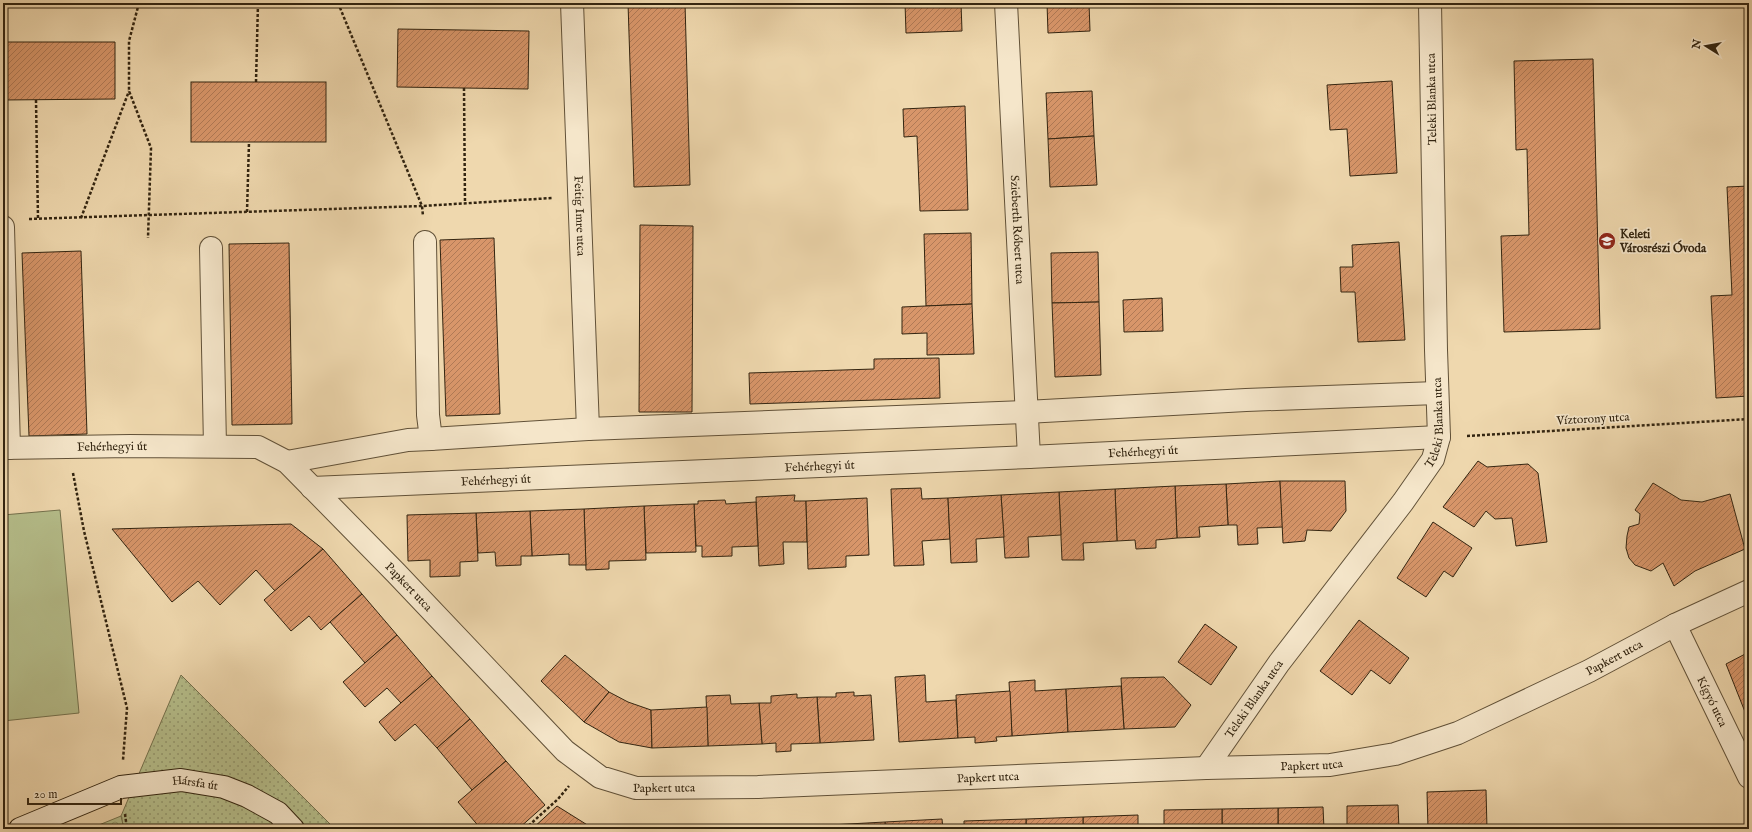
<svg xmlns="http://www.w3.org/2000/svg" width="1752" height="832" viewBox="0 0 1752 832" font-family="'IM FELL English',serif">
<style>
.grass{fill:url(#grass-dots);stroke:#74724e}
.forest{fill:url(#forest-crowns);stroke:#74724e}
.pitch{fill:#b6bf8c;stroke:#74724e}
.building{fill:url(#building-hatch);stroke:#322410}
.lines{fill:none;stroke-linecap:round;stroke-linejoin:round}
.street-casing{stroke:#615138;stroke-width:24}
.secondary-casing{stroke:#322410;stroke-width:24}
.path{stroke:#322410;stroke-width:2.5;stroke-dasharray:3 2;stroke-linecap:butt}
.street{stroke:#f5e6ca;stroke-width:22}
.secondary{stroke:#f5e6ca;stroke-width:22}
.labels{text-anchor:middle;dominant-baseline:central;stroke-width:3.5;stroke-linejoin:round;paint-order:stroke}
.street-label{font-size:12px;fill:#322410;stroke:#f5e6ca}
.poi-label{font-size:12px;font-weight:bold;fill:#322410;stroke:#f5e6ca;text-anchor:start}
</style>
<defs>
<pattern id="grass-dots" width="8" height="8" patternUnits="userSpaceOnUse"><rect width="8" height="8" fill="#b6bf8c"/><path d="M2 2h.1M6 6h.1" fill="none" stroke="#959b71" stroke-width="1.8" stroke-linecap="round"/></pattern>
<pattern id="forest-crowns" width="20" height="18" patternUnits="userSpaceOnUse"><rect width="20" height="18" fill="#b6bf8c"/><path d="M2 6a3 3 0 1 1 6 0M12 15a3 3 0 1 1 6 0" fill="none" stroke="#959b71"/></pattern>
<pattern id="building-hatch" width="6" height="6" patternUnits="userSpaceOnUse"><rect width="6" height="6" fill="#d8966a"/><path d="M-1 1l2-2M0 6l6-6M5 7l2-2" fill="none" stroke="#b07a56"/></pattern>
</defs>
<rect width="100%" height="100%" fill="#efd8ae"/>
<filter id="stains"><feTurbulence type="fractalNoise" baseFrequency=".005" numOctaves="4"/><feColorMatrix values="0 0 0 0 .2 0 0 0 0 .09 0 0 0 0 .02 0 0 0 .5 -.17"/></filter>
<radialGradient id="worn" r=".72"><stop offset=".6" stop-color="#630" stop-opacity="0"/><stop offset="1" stop-color="#630" stop-opacity=".3"/></radialGradient>
<polygon class="grass" points="181,675 335,829 124,829 121,816"/>
<polygon class="forest" points="121,816 124,829 89,829"/>
<polygon class="pitch" points="60,510 79,713 3,721 3,515"/>
<g class="building">
<polygon points="628,3 685,3 690,185 634,187"/>
<polygon points="905,3 961,3 962,31 906,33"/>
<polygon points="1047,3 1089,3 1090,31 1048,33"/>
<polygon points="398,29 529,31 528,89 397,87"/>
<polygon points="3,42 115,42 115,99 3,100"/>
<polygon points="1593,59 1600,329 1504,332 1501,236 1529,235 1527,149 1516,150 1514,61"/>
<polygon points="1392,81 1397,173 1350,176 1347,129 1330,130 1327,85"/>
<rect x="191" y="82" width="135" height="60"/>
<polygon points="1092,91 1094,136 1048,139 1046,93"/>
<polygon points="965,106 968,210 920,211 917,136 904,137 903,109"/>
<polygon points="1094,136 1097,185 1050,187 1048,139"/>
<polygon points="1749,186 1749,396 1716,398 1711,296 1732,295 1727,187"/>
<polygon points="640,225 693,226 692,412 639,412"/>
<polygon points="971,233 972,304 926,306 924,234"/>
<polygon points="494,238 500,414 446,416 440,240"/>
<polygon points="1399,242 1405,340 1358,342 1355,292 1341,292 1340,267 1353,267 1352,245"/>
<polygon points="289,243 292,424 232,425 229,244"/>
<polygon points="81,251 87,434 29,436 22,253"/>
<polygon points="1098,252 1099,302 1052,303 1051,253"/>
<polygon points="1162,298 1163,331 1124,332 1123,300"/>
<polygon points="1099,302 1101,375 1055,377 1052,303"/>
<polygon points="972,304 974,354 927,355 927,333 902,334 902,307"/>
<polygon points="939,358 940,398 750,404 749,373 874,369 874,359"/>
<polygon points="1478,461 1487,467 1528,464 1538,473 1547,542 1516,546 1512,518 1495,519 1486,511 1474,527 1443,507"/>
<polygon points="1280,481 1283,527 1257,528 1258,544 1238,545 1237,525 1228,525 1226,484"/>
<polygon points="1280,481 1345,481 1346,511 1331,531 1307,530 1305,541 1283,543"/>
<polygon points="1653,483 1681,500 1702,502 1730,494 1745,549 1695,571 1674,586 1663,563 1651,571 1635,565 1629,558 1626,548 1627,536 1629,527 1639,524 1640,514 1635,510"/>
<polygon points="1226,484 1228,525 1199,527 1200,537 1177,538 1175,486"/>
<polygon points="1175,486 1177,538 1156,540 1156,548 1136,549 1135,540 1117,541 1115,489"/>
<polygon points="921,488 922,499 948,498 950,539 922,541 924,565 894,566 891,489"/>
<polygon points="1115,489 1117,541 1083,543 1084,560 1062,560 1059,492"/>
<polygon points="1059,492 1061,535 1028,537 1029,557 1005,558 1001,495"/>
<polygon points="795,495 794,501 806,501 807,542 783,542 784,564 759,566 756,497"/>
<polygon points="1001,495 1004,537 976,539 977,562 951,563 948,498"/>
<polygon points="867,498 869,555 846,556 846,567 808,569 806,501"/>
<polygon points="725,500 726,504 756,502 758,546 732,547 732,556 702,557 702,546 696,546 694,504 698,504 698,501"/>
<polygon points="694,504 696,552 646,553 644,506"/>
<polygon points="644,506 646,560 609,561 609,569 586,570 584,509"/>
<polygon points="584,509 586,565 569,565 569,554 532,556 530,511"/>
<polygon points="530,511 532,556 521,556 521,565 496,566 495,552 478,553 476,513"/>
<polygon points="476,513 478,561 460,562 460,576 430,577 430,560 408,561 407,515"/>
<polygon points="1433,522 1472,548 1453,577 1444,571 1426,597 1397,578"/>
<polygon points="291,524 323,549 275,591 256,570 220,605 198,581 172,602 112,529"/>
<polygon points="323,549 362,594 321,630 309,616 291,631 264,600"/>
<polygon points="362,594 397,635 365,663 330,622"/>
<polygon points="1359,620 1409,658 1390,684 1371,670 1352,695 1320,671"/>
<polygon points="1205,624 1237,647 1211,685 1178,662"/>
<polygon points="397,635 432,676 401,703 387,688 365,707 343,682"/>
<polygon points="1749,652 1749,722 1726,664"/>
<polygon points="565,655 609,692 584,722 541,681"/>
<polygon points="925,675 926,702 956,700 958,738 899,742 895,677"/>
<polygon points="432,676 470,719 437,748 415,724 395,741 379,722"/>
<polygon points="1164,677 1191,705 1175,727 1124,729 1121,678"/>
<polygon points="1035,680 1035,691 1066,689 1068,732 1012,736 1009,682"/>
<polygon points="1121,686 1124,729 1068,732 1066,689"/>
<polygon points="1010,691 1012,736 996,737 997,741 975,743 975,737 958,738 956,695"/>
<polygon points="609,692 628,702 651,710 652,748 619,742 584,722"/>
<polygon points="854,692 854,696 871,695 874,740 820,743 817,697 836,697 836,693"/>
<polygon points="797,694 797,698 817,697 820,743 791,744 791,751 776,752 776,743 762,744 759,703 771,703 771,696"/>
<polygon points="730,695 731,704 759,703 762,744 708,746 706,696"/>
<polygon points="707,707 708,746 652,748 651,710"/>
<polygon points="470,719 506,761 472,790 437,748"/>
<polygon points="506,761 545,805 518,829 481,829 458,802"/>
<polygon points="1486,790 1487,829 1428,829 1427,792"/>
<polygon points="1398,805 1399,829 1347,829 1347,806"/>
<polygon points="557,806 589,826 589,829 532,829"/>
<polygon points="1323,807 1324,829 1278,829 1278,808"/>
<polygon points="1278,808 1278,829 1222,829 1222,809"/>
<polygon points="1222,809 1222,829 1164,829 1164,810"/>
<polygon points="1138,815 1138,829 1083,829 1083,817"/>
<polygon points="1083,817 1083,829 1026,829 1026,819"/>
<polygon points="942,819 943,829 885,829 885,822"/>
<polygon points="1026,819 1026,829 964,829 964,821"/>
<polygon points="885,822 885,829 831,829 830,825"/>
<polygon points="830,825 831,829 770,829 770,828"/>
<polygon points="589,826 612,829 589,829"/>
</g>
<g class="lines">
<defs>
<g id="street">
<path id="s1" d="M572 3 588 429"/>
<path id="s2" d="M1006 3 1029 457"/>
<polyline points="3,227 9,448"/>
<polyline points="425,242 428,415 431,439"/>
<polyline points="211,248 215,446"/>
<path id="s3" d="M3 448 130 446 258 447 287 462 396 573 565 751 600 777 636 788 758 787 1206 768 1330 765 1395 754 1458 733 1589 671 1675 625 1749 591"/>
<polyline points="287,462 408,440 431,439 588,429 1026,412 1246,400 1437,393"/>
<path id="s4" d="M312 488 1029 457 1439 437"/>
<path id="s5" d="M1675 625 1749 777"/>
<path id="s6" d="M1206 768 1279 663 1403 502 1433 459 1439 437 1436 350 1430 3"/>
</g>
<g id="secondary">
<path id="s7" d="M20 829 121 787 181 780 224 787 247 796 278 813 293 829"/>
</g>
</defs>
<use href="#street" class="street-casing"/>
<use href="#secondary" class="secondary-casing"/>
<g class="path">
<polyline points="139,3 129,41 129,91 151,148 148,238"/>
<polyline points="338,3 422,206 423,216"/>
<polyline points="256,82 258,3"/>
<polyline points="464,88 465,203"/>
<polyline points="36,100 38,219"/>
<polyline points="247,212 249,142"/>
<polyline points="81,218 129,91"/>
<polyline points="29,219 422,206 552,198"/>
<polyline points="1467,436 1749,419"/>
<polyline points="73,473 84,531 127,708 123,760"/>
<polyline points="125,814 127,829"/>
<polyline points="525,829 558,799 569,786"/>
</g>
<use href="#street" class="street"/>
<use href="#secondary" class="secondary"/>
</g>
<defs>
<symbol id="school-disc" viewBox="-11 -11 22 22"><circle r="9.5" fill="#8f2418" stroke="#f5e6ca"/><path d="M0-5L7-2L0 1L-7-2ZM-4 1L0 2.5L4 1V4Q0 6-4 4Z" fill="#fff"/></symbol>
</defs>
<g fill-rule="evenodd">
<use href="#school-disc" x="1597" y="231" width="20" height="20"/>
</g>
<g class="labels">
<g class="street-label">
<text transform="translate(1432 99) rotate(-91)">Teleki Blanka utca</text>
<text stroke="none"><textPath href="#s1" startOffset="213">Feitig Imre utca</textPath></text>
<text stroke="none"><textPath href="#s2" startOffset="227">Szieberth Róbert utca</textPath></text>
<text transform="translate(1593 419) rotate(-3)">Víztorony utca</text>
<text stroke="none"><textPath href="#s6" startOffset="420">Teleki Blanka utca</textPath></text>
<text stroke="none"><textPath href="#s3" startOffset="109">Fehérhegyi út</textPath></text>
<text stroke="none"><textPath href="#s4" startOffset="832">Fehérhegyi út</textPath></text>
<text stroke="none"><textPath href="#s4" startOffset="508">Fehérhegyi út</textPath></text>
<text stroke="none"><textPath href="#s4" startOffset="184">Fehérhegyi út</textPath></text>
<text stroke="none"><textPath href="#s3" startOffset="462">Papkert utca</textPath></text>
<text stroke="none"><textPath href="#s3" startOffset="1770">Papkert utca</textPath></text>
<text stroke="none"><textPath href="#s6" startOffset="84">Teleki Blanka utca</textPath></text>
<text stroke="none"><textPath href="#s5" startOffset="85">Kígyó utca</textPath></text>
<text stroke="none"><textPath href="#s3" startOffset="1446">Papkert utca</textPath></text>
<text stroke="none"><textPath href="#s3" startOffset="1122">Papkert utca</textPath></text>
<text stroke="none"><textPath href="#s7" startOffset="184">Hársfa út</textPath></text>
<text stroke="none"><textPath href="#s3" startOffset="798">Papkert utca</textPath></text>
</g>
<g class="poi-label">
<text x="1620" y="234">Keleti<tspan x="1620" dy="14">Városrészi Óvoda</tspan></text>
</g>
</g>
<rect width="1752" height="832" fill="none" stroke="#efd8ae" stroke-width="16"/>
<rect x="4" y="4" width="1744" height="824" fill="none" stroke="#322410" stroke-width="2"/>
<rect x="8" y="8" width="1736" height="816" fill="none" stroke="#322410"/>
<g transform="translate(1706 46) rotate(281)" stroke="#f5e6ca" stroke-width="3" paint-order="stroke">
<path d="M0-3L7 15L0 10L-7 15Z" fill="#322410"/>
<text y="-6" font-size="11" font-weight="bold" text-anchor="middle" fill="#322410">N</text>
</g>
<path d="M28 798v6h93v-6" fill="none" stroke="#322410" stroke-width="2"/>
<text x="34" y="798" font-size="12" fill="#322410" stroke="#f5e6ca" stroke-width="3" paint-order="stroke">20 m</text>
<rect width="100%" height="100%" filter="url(#stains)"/>
<rect width="100%" height="100%" fill="url(#worn)"/>
</svg>
